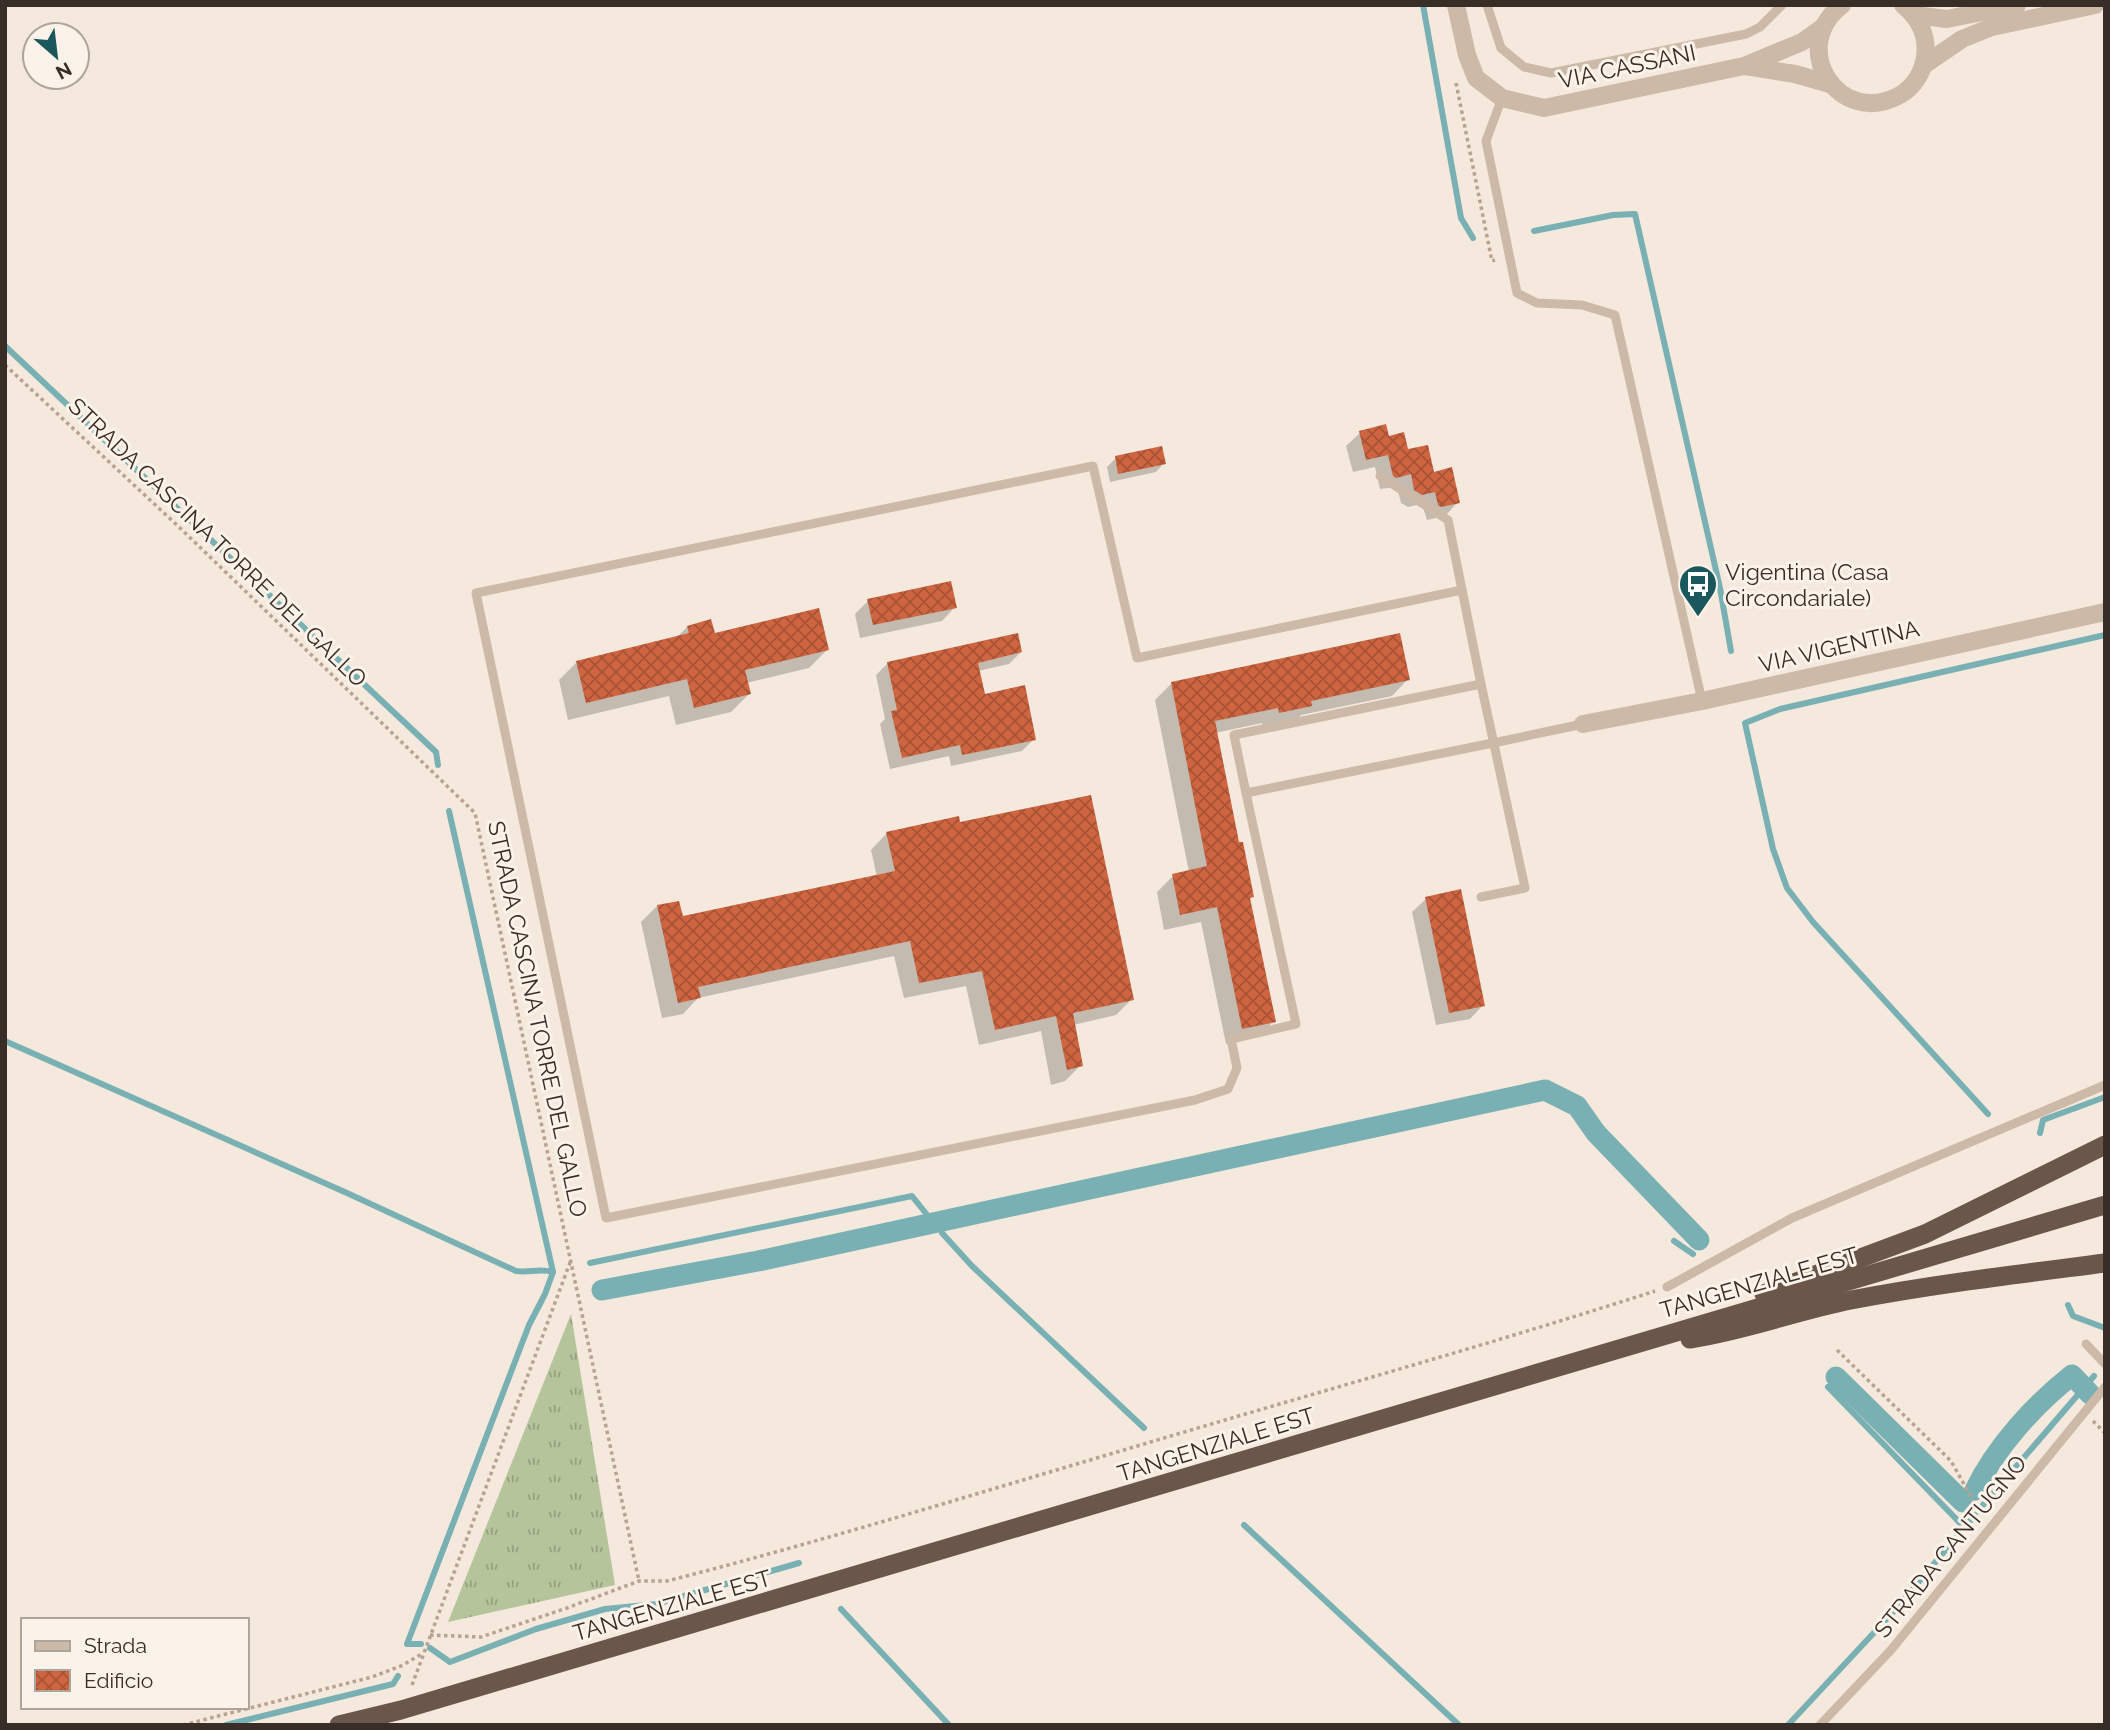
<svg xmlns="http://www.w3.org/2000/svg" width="2110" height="1730" viewBox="0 0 2110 1730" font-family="Raleway,sans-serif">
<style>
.grass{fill:url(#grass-tufts)}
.shadow{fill:#0003}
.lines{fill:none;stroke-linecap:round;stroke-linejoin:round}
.stream{stroke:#79b0b3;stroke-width:6}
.canal{stroke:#79b0b3;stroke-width:21}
.building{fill:url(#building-cross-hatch)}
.path{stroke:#b9a291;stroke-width:3.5;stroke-dasharray:3.5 3.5;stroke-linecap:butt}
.service{stroke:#cdb9a7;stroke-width:9}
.minor{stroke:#cdb9a7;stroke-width:18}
.trunk{stroke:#6b564b;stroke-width:19}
.labels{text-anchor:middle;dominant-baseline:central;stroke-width:6;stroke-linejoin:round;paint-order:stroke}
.street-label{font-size:23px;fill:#392d28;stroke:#fbf3e9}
.poi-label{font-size:23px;fill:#392d28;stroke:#fbf3e9;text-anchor:start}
</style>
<defs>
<pattern id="grass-tufts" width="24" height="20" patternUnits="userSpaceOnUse" patternTransform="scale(1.75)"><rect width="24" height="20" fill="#b6c49b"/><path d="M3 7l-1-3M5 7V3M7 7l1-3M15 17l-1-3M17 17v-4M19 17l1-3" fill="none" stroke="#95a07e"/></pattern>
<pattern id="building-cross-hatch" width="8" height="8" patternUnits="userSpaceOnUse" patternTransform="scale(1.75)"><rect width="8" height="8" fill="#ce6440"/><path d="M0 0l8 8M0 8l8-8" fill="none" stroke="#a85336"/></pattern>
</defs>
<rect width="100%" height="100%" fill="#f4e9dc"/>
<polygon class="grass" points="571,1314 615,1585 448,1622"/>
<g class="shadow">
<polygon points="1360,433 1387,438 1407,451 1433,474 1458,502 1445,516 1427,520 1422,504 1408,507 1401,503 1397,487 1380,489 1375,467 1353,472 1346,446"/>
<polygon points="1116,458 1164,463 1156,472 1110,482 1107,467"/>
<polygon points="868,601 955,607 942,621 860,638 855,614"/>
<polygon points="687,627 714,635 827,650 809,668 746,683 749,694 731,712 676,725 669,696 568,720 559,680 577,662 676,638"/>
<polygon points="1021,652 1009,664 978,671 983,696 1034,739 1022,751 951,766 949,756 890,769 880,724 885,719 876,675 888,663"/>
<polygon points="1408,679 1392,696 1301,715 1294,722 1263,728 1262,723 1215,733 1238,844 1252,897 1249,900 1274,1021 1257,1037 1226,1044 1201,922 1164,930 1157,892 1173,876 1189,872 1155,700 1172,683"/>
<polygon points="959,824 1132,999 1116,1015 1073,1025 1081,1065 1065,1081 1051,1085 1041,1031 979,1045 966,986 904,998 894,956 698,998 683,1014 662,1018 641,922 657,906 681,918 877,877 871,850 887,833"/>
<polygon points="1426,899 1483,1005 1470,1019 1436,1025 1412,912"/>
</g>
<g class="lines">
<g class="stream">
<polyline points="1423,5 1461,218 1473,238"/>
<polyline points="1534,231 1613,215 1635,214 1720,588 1731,651"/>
<polyline points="5,346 436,752 438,765"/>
<path d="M5 1041 347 1193 516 1271C529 1273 540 1268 553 1272"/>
<polyline points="1988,1114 1813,922 1787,888 1773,849 1745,723 1780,709 2105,635"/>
<polyline points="2040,1133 2043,1120 2105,1097"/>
<polyline points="942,1233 972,1266 1144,1428"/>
<polyline points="1674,1241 1693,1254"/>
<polyline points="590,1263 912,1196 928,1216"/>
<polyline points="2068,1305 2073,1316 2105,1328"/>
<polyline points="1828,1387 1964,1527"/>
<polyline points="1983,1505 2094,1376"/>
<polyline points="1244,1525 1459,1725"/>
<polyline points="841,1609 949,1725"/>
<polyline points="421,1644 407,1644 529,1325 545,1294 553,1272 449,811"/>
<polyline points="430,1648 450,1662 536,1629 605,1609 656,1604 799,1563"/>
<polyline points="226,1725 393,1684 398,1676"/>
<polyline points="1788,1725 1896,1609 1975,1515"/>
</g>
<g class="canal">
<polyline points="602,1290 758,1261 1545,1090 1577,1106 1596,1133 1699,1240"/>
<polyline points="1836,1377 1963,1502"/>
<path d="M1975 1490C1996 1447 2034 1405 2072 1375L2090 1394"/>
</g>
</g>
<g class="building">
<polygon points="1386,424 1389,436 1404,432 1408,449 1428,445 1434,472 1452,467 1460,503 1441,507 1438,505 1435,492 1422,495 1414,490 1411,474 1396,478 1393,476 1388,455 1366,460 1359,431"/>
<polygon points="1162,446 1166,464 1118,474 1115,456"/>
<polygon points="951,581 957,608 873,625 867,599"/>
<polygon points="819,608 829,650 745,670 751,694 694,708 687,679 586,703 576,661 689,633 687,626 711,619 715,633"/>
<polygon points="1018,633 1022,652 978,663 985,694 1025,685 1036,740 962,755 960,745 902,758 891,711 897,710 887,662"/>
<polygon points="1400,633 1410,680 1311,701 1312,706 1279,713 1278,708 1215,721 1239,842 1243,842 1254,897 1250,898 1276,1022 1242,1029 1217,907 1180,915 1172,874 1207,866 1171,682"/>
<polygon points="1091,795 1134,1000 1073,1013 1083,1066 1067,1070 1056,1016 995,1030 982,971 919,983 910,941 698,987 701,998 678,1003 657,905 679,901 683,916 895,871 886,832 959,816 960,822"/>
<polygon points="1461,889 1485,1006 1449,1013 1425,897"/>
</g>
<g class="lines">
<g class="path">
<polyline points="1456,83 1492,261 1495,260"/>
<polyline points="5,365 179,527 475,813 639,1581"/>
<polyline points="1837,1350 1951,1461 1974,1502 1985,1514"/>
<polyline points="2093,1421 2105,1433"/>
<path d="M430 1635 481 1637 567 1608 639 1581H667C824 1541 978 1493 1134 1447 1307 1395 1482 1347 1655 1291"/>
<polyline points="412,1685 571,1260"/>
<polyline points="183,1725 372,1677 401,1666 422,1654"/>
</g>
<g class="service">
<polyline points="1487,5 1501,48 1524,67 1551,73 1746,34 1760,27 1782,5"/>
<polyline points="1502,98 1486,141 1517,293 1537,303 1582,305 1615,315 1702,701"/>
<polyline points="1462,590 1481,684"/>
<polyline points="1246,793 1296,1024 1231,1039 1237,1068 1228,1089 1195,1100 606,1218 476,593 1093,466 1137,658 1462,590 1448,520 1380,476"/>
<polyline points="1481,897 1525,888 1481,684 1234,735 1246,793 1493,743 1583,724"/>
<polyline points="1667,1287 1792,1218 2105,1085"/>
<polyline points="2086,1344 2105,1364"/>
<polyline points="1820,1725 1891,1650 2105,1387"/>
</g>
<g class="minor">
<polyline points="1456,5 1467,55 1476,78 1502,98 1544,108 1744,66 1802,42 1823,27"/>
<path d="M1842 5C1787 47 1839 129 1900 95 1914 87 1923 72 1925 57 1928 36 1919 18 1903 5"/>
<polyline points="1914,15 1947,19 2017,5"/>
<polyline points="1924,65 1962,39 1992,27 2095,5"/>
<polyline points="1745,66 1795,74 1830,84"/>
<polyline points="1583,724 1702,701 2105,612"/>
</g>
<g class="trunk">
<polyline points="1764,1294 1925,1234 2105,1145"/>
<path d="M1690 1339C1744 1331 1796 1311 1851 1300 1935 1284 2020 1274 2105 1263"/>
<polyline points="339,1725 401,1710 2105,1205"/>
</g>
</g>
<defs>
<symbol id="bus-pin" viewBox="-11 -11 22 30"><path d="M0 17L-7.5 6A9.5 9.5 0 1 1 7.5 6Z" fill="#1a585d" stroke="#fbf3e9"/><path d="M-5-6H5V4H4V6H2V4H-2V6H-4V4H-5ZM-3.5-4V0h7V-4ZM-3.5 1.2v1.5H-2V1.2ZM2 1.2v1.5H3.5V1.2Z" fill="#fff"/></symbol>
</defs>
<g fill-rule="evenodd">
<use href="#bus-pin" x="1676" y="562" width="44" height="60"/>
</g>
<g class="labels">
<g class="street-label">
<text transform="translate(1627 66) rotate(-12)">VIA CASSANI</text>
<text transform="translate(218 542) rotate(44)">STRADA CASCINA TORRE DEL GALLO</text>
<text transform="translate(1839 646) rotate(-13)">VIA VIGENTINA</text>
<text transform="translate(538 1019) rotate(78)">STRADA CASCINA TORRE DEL GALLO</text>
<text transform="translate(1759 1282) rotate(-16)">TANGENZIALE EST</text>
<text transform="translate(1216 1444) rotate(-17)">TANGENZIALE EST</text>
<text transform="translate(1950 1546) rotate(-51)">STRADA CANTUGNO</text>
<text transform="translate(672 1605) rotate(-16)">TANGENZIALE EST</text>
</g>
<g class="poi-label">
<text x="1725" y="571">Vigentina (Casa<tspan x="1725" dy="26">Circondariale)</tspan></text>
</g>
</g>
<rect width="2110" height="1730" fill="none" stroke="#392d28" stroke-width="14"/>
<rect x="21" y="1618" width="228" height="91" fill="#fbf3e9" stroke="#ada49c" stroke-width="2"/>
<rect x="35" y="1641" width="35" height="10" fill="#cdb9a7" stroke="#ada49c" stroke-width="2"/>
<text x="84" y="1653" font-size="21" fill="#392d28">Strada</text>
<rect x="35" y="1670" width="35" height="21" fill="url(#building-cross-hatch)" stroke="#ada49c" stroke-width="2"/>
<text x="84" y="1688" font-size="21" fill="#392d28">Edificio</text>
<g transform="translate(56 56) rotate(152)"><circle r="33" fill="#fbf3e9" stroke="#ada49c" stroke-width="2"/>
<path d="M0-5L12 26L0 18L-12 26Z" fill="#1a585d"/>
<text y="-10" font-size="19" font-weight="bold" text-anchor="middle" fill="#392d28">N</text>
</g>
</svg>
